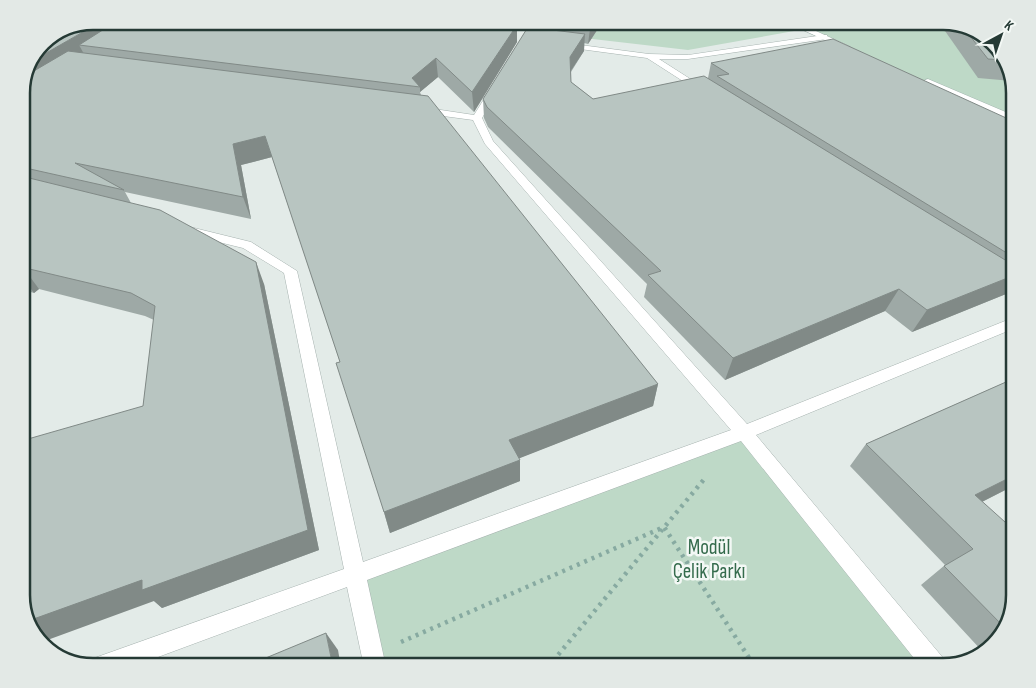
<svg xmlns="http://www.w3.org/2000/svg" width="1036" height="688" viewBox="0 0 1036 688" font-family="'Sofia Sans Condensed',sans-serif">
<style>
.green{fill:#bed9c7}
.lines{fill:none;stroke-linecap:round;stroke-linejoin:round}
.stream{fill:#92bdc9;fill-rule:evenodd}
.minor-casing{stroke:#a6b2af;stroke-width:1}
.secondary-casing{stroke:#a3b5af;stroke-width:1}
.path{stroke:#87aaa1;stroke-width:4.5;stroke-dasharray:3 5;stroke-linecap:butt}
.minor{fill:#fff;fill-rule:evenodd}
.secondary{fill:#fff;fill-rule:evenodd}
.wall{fill:#9ea9a6}
.shaded-wall{fill:#818a87}
.building{fill:#b8c5c1;stroke:#818a87}
.labels{text-anchor:middle;dominant-baseline:central;stroke-width:5;stroke-linejoin:round;paint-order:stroke}
.near-park-label{font-size:21px;fill:#346b4c;stroke:#f3f8f5}
.rim{fill:none;stroke:#253a35;stroke-width:2.5}
</style>
<rect width="100%" height="100%" fill="#e3ebe8"/>
<g class="green">
<polygon points="435,21 769,21 794,31 688,50"/>
<polygon points="787,21 943,21 1007,61 1015,93 1015,120"/>
<polygon points="744,433 936,667 375,667 354,575"/>
</g>
<g class="lines">
<polygon class="stream" points="593,21 730,25 821,21 730,29 607,26"/>
<defs>
<g id="minor">
<polygon points="824,35 827,35 827,39 688,59 659,59 706,89 706,93 703,94 647,58 565,47 561,45 565,43 649,54 688,55"/>
<polygon points="494,87 498,90 482,118 493,141 747,424 1015,317 1015,328 756,435 944,659 947,666 921,667 741,441 367,580 386,667 364,667 347,587 131,667 89,666 92,659 100,656 344,569 284,273 243,248 182,233 180,230 182,227 186,226 251,242 297,271 363,562 731,430 485,144 473,120 421,113 416,110 421,107 474,115 491,88"/>
<polygon points="993,275 1015,287 1015,297 988,282 986,279 988,276"/>
</g>
<g id="secondary">
<polygon points="784,21 794,21 851,47 844,49"/>
<polygon points="928,79 1015,116 1015,123 925,84 925,80"/>
</g>
</defs>
<use href="#minor" class="minor-casing"/>
<use href="#secondary" class="secondary-casing"/>
<g class="path">
<polyline points="401,642 664,527 755,667"/>
<polyline points="548,667 706,477"/>
</g>
<use href="#minor" class="minor"/>
<use href="#secondary" class="secondary"/>
</g>
<g class="wall">
<polygon points="529,21 603,21 588,44 584,43 584,51 571,72 571,82 593,99 708,78 711,63 1015,122 1015,285 1014,284 1006,294 912,332 885,311 725,380 644,297 647,284 488,127 484,118 483,99 529,27"/>
<polygon points="938,21 943,21 983,33 1007,61 1012,81 978,78"/>
<polygon points="517,25 517,42 474,112 438,77 420,92 421,95 658,384 653,406 519,458 520,481 390,533 340,362 272,157 241,165 251,219 125,192 131,203 264,284 319,550 162,608 154,601 143,406 154,320 145,316 39,289 34,293 21,289 21,88 42,42 503,29"/>
<polygon points="1015,378 1015,485 982,502 1015,595 1003,635 983,652 921,585 945,565 850,466 866,444"/>
</g>
<g class="shaded-wall">
<polygon points="102,21 138,21 79,45 84,54 21,88 34,60"/>
<polygon points="595,21 603,21 588,44 590,29"/>
<polygon points="517,25 517,42 474,112 472,92"/>
<polygon points="585,34 584,51 568,75 570,57"/>
<polygon points="436,58 438,77 420,92 420,87 412,78"/>
<polygon points="265,136 272,157 241,165 251,219 243,197 233,144"/>
<polygon points="256,262 264,284 319,550 162,608 154,601 42,642 31,631 28,621"/>
<polygon points="22,266 39,289 34,293 21,276 21,267"/>
<polygon points="1015,275 1015,283 1006,294 912,332 927,310"/>
<polygon points="899,289 885,311 725,380 733,358"/>
<polygon points="658,384 653,406 510,462 509,440"/>
<polygon points="520,460 520,481 390,533 384,512"/>
<polygon points="1015,475 1015,485 952,517 975,495"/>
<polygon points="326,633 338,650 341,667 333,667"/>
</g>
<g class="building">
<polygon points="93,21 102,21 34,60 42,42"/>
<polygon points="117,21 441,21 503,29 517,25 472,92 436,58 412,78 420,87 79,45"/>
<polygon points="530,21 595,21 590,29"/>
<polygon points="528,27 585,34 570,57 571,82 593,99 704,76 1015,266 1015,275 927,310 899,289 733,358 648,275 661,271 487,107 483,99"/>
<polygon points="963,27 983,33 1007,60 988,59"/>
<polygon points="833,39 1015,122 1015,258 717,76 729,74 711,63"/>
<polygon points="68,51 428,96 658,384 509,440 520,460 384,512 336,363 340,362 265,136 233,144 243,197 75,163 124,190 21,167 21,88 27,75"/>
<polygon points="21,176 160,210 256,262 308,530 142,590 142,580 28,621 21,600 21,441 143,406 155,306 131,293 21,267"/>
<polygon points="1015,378 1015,475 975,495 1015,531 1015,595 1005,628 944,566 973,549 866,444"/>
<polygon points="326,633 333,667 244,667"/>
</g>
<g class="labels">
<g class="near-park-label">
<text x="709" y="547">Modül<tspan x="709" dy="24">Çelik Parkı</tspan></text>
</g>
</g>
<path d="M0 0H1036V688H0ZM93 30H943A63 63 0 0 1 1006 93V595A63 63 0 0 1 943 658H93A63 63 0 0 1 30 595V93A63 63 0 0 1 93 30Z" fill="#e3e9e6" fill-rule="evenodd"/>
<path class="rim" d="M93 30H943A63 63 0 0 1 1006 93V595A63 63 0 0 1 943 658H93A63 63 0 0 1 30 595V93A63 63 0 0 1 93 30Z"/>
<g transform="translate(1001 35) rotate(40)" stroke="#f3f8f5" stroke-width="4" paint-order="stroke">
<path d="M0-4L9 19L0 12L-9 19Z" fill="#253a35"/>
<text y="-8" font-size="14" font-weight="bold" text-anchor="middle" fill="#253a35">K</text>
</g>
</svg>
